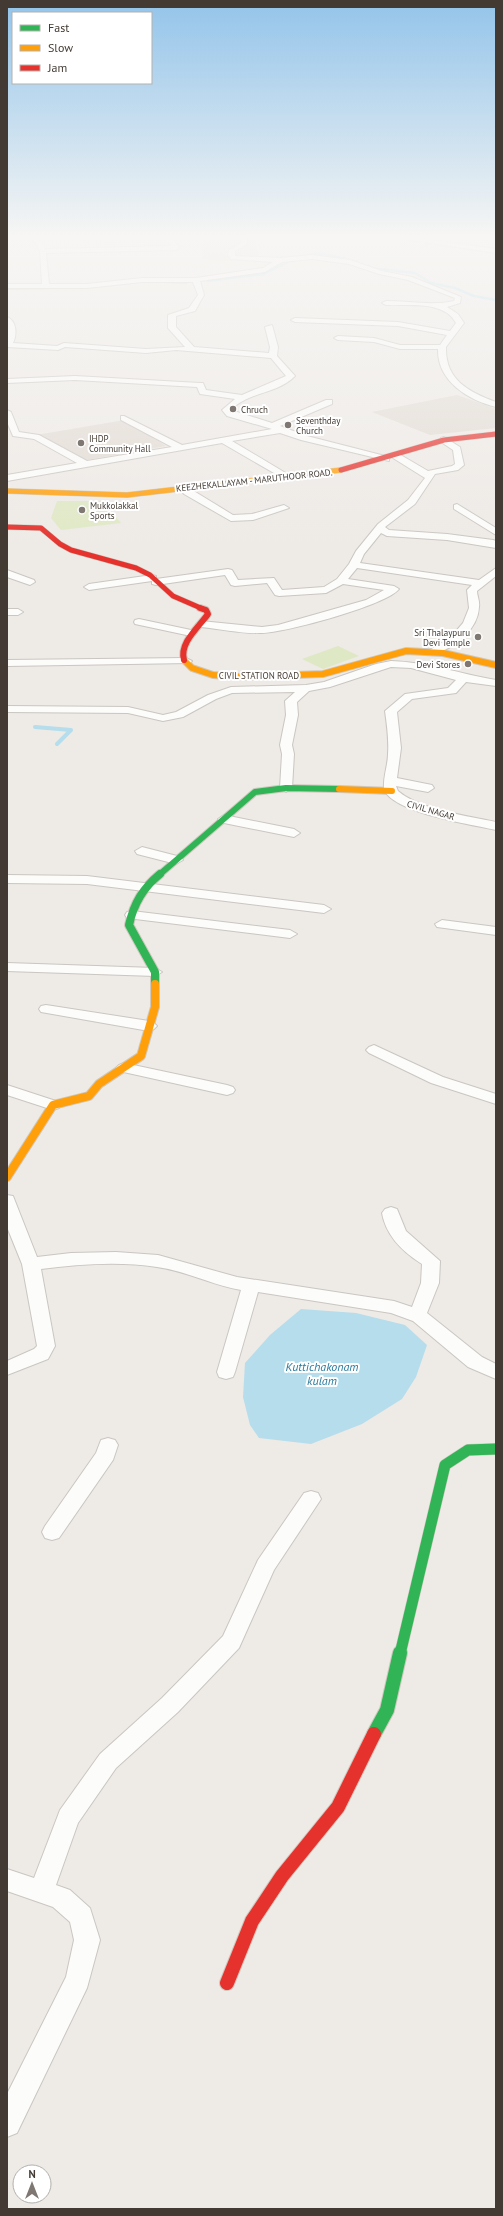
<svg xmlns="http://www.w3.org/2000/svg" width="503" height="2216" viewBox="0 0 503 2216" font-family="'PT Sans',sans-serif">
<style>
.residential{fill:#e2dbd3}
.green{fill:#dfe8c5}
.water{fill:#b5ddec}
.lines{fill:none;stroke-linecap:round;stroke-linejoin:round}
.stream-far1{stroke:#b5ddec;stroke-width:2.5}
.stream{stroke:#b5ddec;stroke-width:4}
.street-casing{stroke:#cac6c2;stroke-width:2}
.fast-far3-casing{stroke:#cfc8be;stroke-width:8}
.fast-far2-casing{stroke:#cfc8be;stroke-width:10}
.fast-far1-casing{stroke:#cfc8be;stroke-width:12}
.fast-casing{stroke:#cfc8be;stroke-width:16}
.slow-far2-casing{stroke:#cfc8be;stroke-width:6}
.slow-far1-casing{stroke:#cfc8be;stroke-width:8}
.slow-casing{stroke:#cfc8be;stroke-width:10}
.jam-far2-casing{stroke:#cfc8be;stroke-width:6}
.jam-far1-casing{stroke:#cfc8be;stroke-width:8}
.jam-casing{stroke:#cfc8be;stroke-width:16}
.street{fill:#fcfcfb;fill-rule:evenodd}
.fast-far3{stroke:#30b455;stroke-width:6}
.fast-far2{stroke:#30b455;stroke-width:8}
.fast-far1{stroke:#30b455;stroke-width:11}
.fast{stroke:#30b455;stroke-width:14}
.slow-far2{stroke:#ff9f0a;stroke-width:5}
.slow-far1{stroke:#ff9f0a;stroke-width:6}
.slow{stroke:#ff9f0a;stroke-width:8}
.jam-far2{stroke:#e5322d;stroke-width:5}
.jam-far1{stroke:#e5322d;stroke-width:6}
.jam{stroke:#e5322d;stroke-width:14}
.poi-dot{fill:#7f7872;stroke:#fff;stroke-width:1.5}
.labels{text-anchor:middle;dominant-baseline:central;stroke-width:4;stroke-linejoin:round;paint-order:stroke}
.far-poi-label{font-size:9px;fill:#433b33;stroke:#fff;text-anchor:start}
.far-street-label{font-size:9px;fill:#433b33;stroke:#fff}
.water-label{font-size:12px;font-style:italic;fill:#2b7b9d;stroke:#fff}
</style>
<rect width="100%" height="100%" fill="#eeeae6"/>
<g class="residential">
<polygon points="205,239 256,239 258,258 237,261 208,260 202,258 202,245"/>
<polygon points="457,395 496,409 496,428 430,435 372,412"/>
<polygon points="125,420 166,446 75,462 36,435"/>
</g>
<g class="green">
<polygon points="57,501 102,501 121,523 61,530 51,518"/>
<polygon points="338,646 359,656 323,669 302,659"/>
</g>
<polygon class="water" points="301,1309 356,1313 405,1325 427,1345 416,1377 402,1399 362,1424 311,1444 259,1438 250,1425 243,1397 245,1363 270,1335"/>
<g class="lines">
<g class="stream-far1">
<polyline points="144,281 186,283"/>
<polyline points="208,281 264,274 288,262 317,253 348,259 372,268 415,273 431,283 455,288 474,296 496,300"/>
<polyline points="7,289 50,288"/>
</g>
<polyline class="stream" points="35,727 71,730 57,744"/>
<defs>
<g id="street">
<path d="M33 239H39L45 249 172 246 165 239H172L180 248 177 250 46 253 49 284H87L142 278H196L263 268 273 262 231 259 228 255 229 250 241 243V239H247V244L235 251V256L280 258 312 255 350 260 382 271 412 277 461 297 460 303 447 307 458 314 464 323 446 347C445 380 469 392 496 402V407C468 400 437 381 438 349H400L374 342 338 340 334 338 338 336 374 338 400 345H440L447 335 398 326 295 322 291 320 295 318 398 322 450 331 456 323C444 300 408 306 386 305L382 303 386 301C408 301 433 306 454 301L455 298 408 280 379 274 349 264 312 259 282 262 265 272 200 281 204 295 195 311 176 316V327L194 347 269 353 270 347 265 327 272 325 278 347 277 356 295 376C278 394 247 392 231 410L272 423 326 400H332V404L280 426 307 436 389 457V461L301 440 280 433 232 441 289 475V479L286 480 222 443 7 481V475L77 463 34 439 13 436 7 422V410L11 412 19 432 39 435 87 461 172 447 121 420V416H124L182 445 272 429 227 416 222 410 235 399 200 394 197 387 75 380 7 383V379L75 376 200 383H203L206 390 242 395 286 376 271 358 176 350 146 353 65 347 58 350 7 347V317C17 321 17 335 13 343L57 346 64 343 146 349 185 347 168 328V315L189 308 198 295 193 282H142L87 288H7V284H42L40 251Z"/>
<polygon points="403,239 423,239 496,249 496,253"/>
<path d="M444 437 460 447 464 465 458 470 435 474 415 504 385 527 389 530 447 534 493 540 496 541V548L447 540 387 536 381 533 364 554 360 563 479 580 496 568V576L477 591C477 596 480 601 479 607 478 630 454 649 433 654L428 651 450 638 463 623 469 608 467 590 472 585 357 568 348 579 394 586 399 589C387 605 284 633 262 633 242 634 221 629 201 627L196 624 201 621 262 627 278 625 366 600 384 590 343 584 326 593 279 596 275 595 267 583 235 586 231 585 225 575 156 585 152 584V581L89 590 84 587 89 584 152 575 156 576V579L228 569 232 570 238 580 274 578 282 590 324 587 337 579 349 564 356 551 378 524 408 500 425 478 393 458V454H399L428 471 452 466 455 464 453 450 441 442V438Z"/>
<polygon points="184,485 233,515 252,514 284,505 289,508 253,520 231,521 184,494 179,488"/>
<polygon points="457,504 496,528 496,535 454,509 454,505"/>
<polygon points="7,570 34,580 35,582 30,585 7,577"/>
<polygon points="7,609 18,609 23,612 18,615 7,615"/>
<polygon points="139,619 191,630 196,633 191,636 135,624 134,622 135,620"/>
<polygon points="186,658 192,661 190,663 7,666 7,660"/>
<path d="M391 661C426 662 461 674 496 680V686L466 682 456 693 412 699 397 712 401 748 397 778 432 785 434 788 428 792 396 786 398 791C420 810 468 816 496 822V830C475 825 388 812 384 788 383 777 388 765 388 754 389 740 387 725 385 711L405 694 448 688 456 680 411 668 391 667 330 687 309 691 297 702 298 715 292 745 294 754 292 788 286 792 280 788 282 754 280 745 286 715 285 701 295 692 232 693 216 699 183 717 163 721 128 713 7 712V706L128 707 163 715 176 712 208 695 231 687 306 685 324 682 376 664Z"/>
<polygon points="224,815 294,829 300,833 294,837 219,822 218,819"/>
<polygon points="142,847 181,857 183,860 176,864 137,854 135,851"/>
<polygon points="7,875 87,876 324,905 331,909 324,913 87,884 7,883"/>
<polygon points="132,911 290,930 297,934 290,938 127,918 125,915 127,912"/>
<polygon points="442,920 496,927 496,935 437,927 435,924"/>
<polygon points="7,963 155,968 162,972 155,976 7,971"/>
<polygon points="46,1005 149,1021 154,1023 157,1026 154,1029 149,1031 41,1012 39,1009 41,1006"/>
<polygon points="374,1045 443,1077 496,1094 496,1104 431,1083 369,1053 366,1050 369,1047"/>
<polygon points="124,1063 227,1085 233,1087 235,1090 233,1093 227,1095 119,1071 116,1068 119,1065"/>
<polygon points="7,1085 59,1102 61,1105 59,1108 53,1110 7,1095"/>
<path d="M7 1195 13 1196 37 1257 71 1253 116 1252 158 1255 237 1277 394 1301 412 1307 421 1283 422 1264C403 1252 386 1236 382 1213L385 1209 391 1207 397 1209 406 1231 440 1261 439 1283 427 1313 482 1357 496 1364V1379L468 1367 413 1321 391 1313 258 1292 235 1372 233 1377 226 1379 219 1377 217 1372 241 1290C212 1285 186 1271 157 1267 119 1261 79 1264 41 1269L55 1346 48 1359 7 1375V1361L34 1349 37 1346 22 1264 7 1227Z"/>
<polygon points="108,1438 115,1440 118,1445 113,1460 59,1538 52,1540 45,1538 42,1532 45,1526 96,1453 101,1440"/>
<polygon points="311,1491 318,1493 321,1499 274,1570 239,1648 178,1712 116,1768 78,1823 56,1885 70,1890 90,1908 100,1940 87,1988 17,2133 7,2137 7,2094 66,1977 74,1940 70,1922 53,1907 7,1891 7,1869 34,1878 60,1810 100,1754 162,1698 223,1636 258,1560 304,1493"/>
</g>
<polyline id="fast-far3" points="159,875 255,792 286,788 339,789"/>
<path id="fast-far2" d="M155 984V972L129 925C134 903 143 888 160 874"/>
<polyline id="fast-far1" points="400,1654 445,1465 468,1450 496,1449"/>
<polyline id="fast" points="374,1734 387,1710 400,1653"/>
<polyline id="slow-far2" points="7,491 127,495 341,470"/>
<g id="slow-far1">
<polyline points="184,660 192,668 213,675 241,677 323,674 406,651 443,653 496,665"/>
<polyline points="339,789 392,791"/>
</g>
<polyline id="slow" points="7,1177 53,1105 89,1096 99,1084 141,1056 155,1007 155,984"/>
<g id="jam-far2">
<polyline points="341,470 444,440 496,434"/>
<polyline points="7,527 41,528 60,544 71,550 136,568 150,575 173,596 203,609"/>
</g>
<path id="jam-far1" d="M184 660C179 643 199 627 208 614L206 610 200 608"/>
<polyline id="jam" points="227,1983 252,1921 282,1876 338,1807 374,1734"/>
</defs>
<use href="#street" class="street-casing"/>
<use href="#fast-far3" class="fast-far3-casing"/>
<use href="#fast-far2" class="fast-far2-casing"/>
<use href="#fast-far1" class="fast-far1-casing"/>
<use href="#fast" class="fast-casing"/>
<use href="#slow-far2" class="slow-far2-casing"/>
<use href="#slow-far1" class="slow-far1-casing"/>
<use href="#slow" class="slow-casing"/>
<use href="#jam-far2" class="jam-far2-casing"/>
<use href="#jam-far1" class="jam-far1-casing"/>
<use href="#jam" class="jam-casing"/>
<use href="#street" class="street"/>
<use href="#fast-far3" class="fast-far3"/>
<use href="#fast-far2" class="fast-far2"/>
<use href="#fast-far1" class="fast-far1"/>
<use href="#fast" class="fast"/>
<use href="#slow-far2" class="slow-far2"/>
<use href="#slow-far1" class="slow-far1"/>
<use href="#slow" class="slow"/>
<use href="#jam-far2" class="jam-far2"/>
<use href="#jam-far1" class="jam-far1"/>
<use href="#jam" class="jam"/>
</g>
<linearGradient id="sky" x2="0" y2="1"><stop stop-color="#93c4ea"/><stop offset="0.43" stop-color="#f7f6f4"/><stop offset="1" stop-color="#f7f6f4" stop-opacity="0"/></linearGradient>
<rect width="503" height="550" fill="url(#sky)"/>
<g class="poi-dot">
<circle cx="233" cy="409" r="4"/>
<circle cx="288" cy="425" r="4"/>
<circle cx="81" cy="443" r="4"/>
<circle cx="82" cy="510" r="4"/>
<circle cx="478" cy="637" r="4"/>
<circle cx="468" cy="664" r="4"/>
</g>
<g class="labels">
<g class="far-poi-label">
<text x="241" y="409">Chruch</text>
<text x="296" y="420">Seventhday<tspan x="296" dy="10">Church</tspan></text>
<text x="89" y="438">IHDP<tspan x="89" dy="10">Community Hall</tspan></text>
<text x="90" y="505">Mukkolakkal<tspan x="90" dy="10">Sports</tspan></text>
<text x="470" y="632" text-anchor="end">Sri Thalaypuru<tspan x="470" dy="10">Devi Temple</tspan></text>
<text x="460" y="664" text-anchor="end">Devi Stores</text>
</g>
<g class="far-street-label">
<text transform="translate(254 480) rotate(-6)">KEEZHEKALLAYAM - MARUTHOOR ROAD.</text>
<text x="259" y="675">CIVIL STATION ROAD</text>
<text transform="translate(431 810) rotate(16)">CIVIL NAGAR</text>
</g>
<g class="water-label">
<text x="322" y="1366">Kuttichakonam<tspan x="322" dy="14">kulam</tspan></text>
</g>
</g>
<rect width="503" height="2216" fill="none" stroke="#433b33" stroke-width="16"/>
<rect x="12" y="12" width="140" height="72" fill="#ffffff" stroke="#b4b1ad"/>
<rect x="20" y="25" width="20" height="6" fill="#30b455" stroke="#b4b1ad"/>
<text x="48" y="32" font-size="12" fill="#433b33">Fast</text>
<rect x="20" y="45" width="20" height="6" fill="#ff9f0a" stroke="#b4b1ad"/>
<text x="48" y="52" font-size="12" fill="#433b33">Slow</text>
<rect x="20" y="65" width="20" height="6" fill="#e5322d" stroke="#b4b1ad"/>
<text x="48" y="72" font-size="12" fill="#433b33">Jam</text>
<g transform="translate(32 2184)"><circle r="19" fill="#ffffff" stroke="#b4b1ad"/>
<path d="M0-3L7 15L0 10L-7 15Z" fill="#7f7872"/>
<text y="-6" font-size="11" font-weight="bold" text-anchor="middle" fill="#433b33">N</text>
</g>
</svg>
